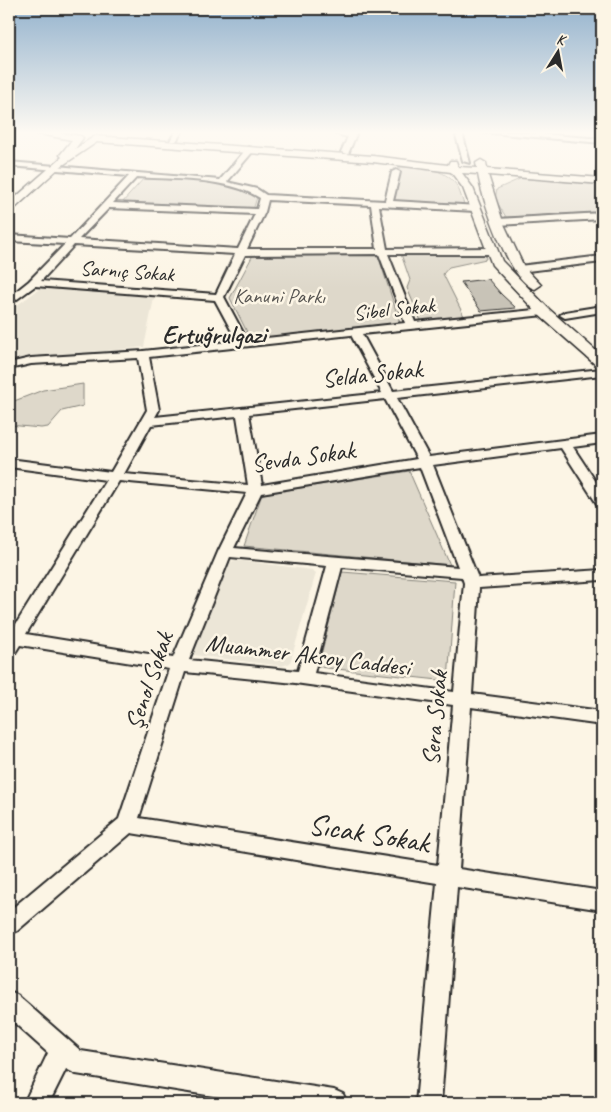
<svg xmlns="http://www.w3.org/2000/svg" width="611" height="1112" viewBox="0 0 611 1112" font-family="Caveat,sans-serif">
<style>
.built{fill:#ece6d7}
.green{fill:#ded8ca;stroke:#84827a}
.building{fill:#c8c3b7;stroke:#2b2b2b}
.lines{fill:none;stroke-linecap:round;stroke-linejoin:round}
.minor-casing{stroke:#2b2b2b;stroke-width:4}
.major-casing{stroke:#2b2b2b;stroke-width:3}
.minor{fill:#fcf5e5;fill-rule:evenodd}
.major{fill:#fcf5e5;fill-rule:evenodd}
.labels{text-anchor:middle;dominant-baseline:central;stroke-width:5;stroke-linejoin:round;paint-order:stroke}
.far-street-label{font-size:21px;fill:#2b2b2b;stroke:#fcf5e5}
.far-park-label{font-size:21px;fill:#585653;stroke:#fcf5e5}
.far-district-label{font-size:25px;font-weight:bold;fill:#2b2b2b;stroke:#fcf5e5}
.street-label{font-size:25px;fill:#2b2b2b;stroke:#fcf5e5}
.near-street-label{font-size:30px;fill:#2b2b2b;stroke:#fcf5e5}
</style>
<rect width="100%" height="100%" fill="#fcf5e5"/>
<filter id="ink" filterUnits="userSpaceOnUse"><feTurbulence type="fractalNoise" baseFrequency=".02" numOctaves="2"/><feDisplacementMap in="SourceGraphic" scale="10" xChannelSelector="R" yChannelSelector="G"/><feConvolveMatrix kernelMatrix="1 2 1 2 8 2 1 2 1" color-interpolation-filters="sRGB"/></filter>
<g filter="url(#ink)">
<g class="built">
<polygon points="42,287 141,294 154,298 144,347 33,359 9,358 9,311"/>
<polygon points="236,560 312,570 316,573 290,663 282,666 194,655 191,648 228,563"/>
</g>
<g class="green">
<path d="M399 167C417 167 441 167 454 182 459 187 461 197 464 204L392 201Z"/>
<path d="M144 178C181 181 223 179 257 197L253 210 122 203Z"/>
<polygon points="522,178 602,185 602,212 506,217 495,199 497,189"/>
<polygon points="401,254 485,254 486,259 449,267 443,274 464,316 421,321 407,288 410,280"/>
<polygon points="253,255 378,255 400,323 255,339 249,336 230,298"/>
<polygon points="83,384 83,406 62,411 48,427 41,428 9,425 9,403 43,390"/>
<polygon points="409,471 450,565 244,546 262,494"/>
<polygon points="342,572 455,581 448,681 318,667"/>
</g>
<polygon class="building" points="488,279 501,294 516,308 481,311 461,282"/>
<g class="lines">
<defs>
<g id="minor">
<polygon points="175,132 182,132 176,141 170,141"/>
<polygon points="330,132 357,132 348,154 341,152 348,137"/>
<polygon points="455,132 462,132 470,163 463,161"/>
<polygon points="481,132 517,132 602,139 602,143"/>
<path d="M248 147 255 149 227 182 257 189 266 195 385 201 392 172 396 170 400 172 393 201 479 206 480 208 476 211 379 206 387 249 491 248 496 251 491 254H388L415 322 544 309 549 312 544 315 362 334 393 391 602 369V375L397 398 429 457 602 435V443L573 447 602 491V505L597 504 561 448 433 465 478 578 602 570V580L479 588 472 694 602 711V725L471 707 459 869 602 891V910L457 887 441 1103H416L437 883 131 833 17 931 9 934V911L119 819 169 669 20 645 15 653 9 655V631L11 632 106 480 9 467V459L111 472 147 410 138 358 31 364 9 369V363L31 358 143 351 237 341 215 300 35 286 9 305V297L29 281 65 244 9 241V235L70 239 129 176 9 166V162L220 180ZM137 177C176 180 226 177 260 198L257 209 113 203ZM268 200 371 205 377 249H247L265 212ZM109 208 255 214 238 249 79 239ZM74 245 235 254 216 294 41 281ZM379 254 405 323 247 340 224 297 245 255ZM351 335 382 393 155 417 159 410 149 357ZM385 399 417 459 262 485 249 414ZM237 416 248 485 124 474 151 425ZM420 467 458 567 234 548 261 493ZM119 481 247 493 218 552 173 658 26 634ZM230 557 327 566 298 671 189 660ZM342 567 462 577 464 583 454 692 314 673ZM185 672 295 683 453 705 438 865 139 818Z"/>
<polygon points="602,162 602,177 601,177 597,175 598,164"/>
<polygon points="602,213 602,219 497,225 493,222 497,219"/>
<polygon points="602,256 602,262 519,272 514,269 519,266"/>
<polygon points="602,306 602,312 565,318 560,315 565,312"/>
<polygon points="9,992 17,995 81,1051 334,1090 343,1094 347,1103 257,1103 76,1074 66,1069 49,1103 24,1103 48,1053 9,1018"/>
</g>
<path id="major" d="M28 132H55L81 136 83 138 75 149 95 136 373 156 448 165 450 161H456L458 167 477 168 476 163 481 160 486 163 487 169 602 178V184L488 175 503 222 524 267 541 285 535 289C509 282 482 199 478 174L462 173 473 188 502 261 549 309 602 356V367L597 366 539 315 492 265 463 188 451 172 373 162 97 142 60 167 13 210 9 211V203L62 157 60 155 72 140Z"/>
</defs>
<use href="#minor" class="minor-casing"/>
<use href="#major" class="major-casing"/>
<use href="#minor" class="minor"/>
<use href="#major" class="major"/>
</g>
</g>
<linearGradient id="sky" x2="0" y2="1"><stop stop-color="#93b2cd"/><stop offset="0.46" stop-color="#fefaf3"/><stop offset="1" stop-color="#fefaf3" stop-opacity="0"/></linearGradient>
<rect width="611" height="288" fill="url(#sky)"/>
<g class="labels">
<g class="far-street-label">
<text transform="translate(127 271) rotate(4)">Sarnıç Sokak</text>
<text transform="translate(394 309) rotate(-6)">Sibel Sokak</text>
</g>
<g class="far-park-label">
<text x="279" y="296">Kanuni Parkı</text>
</g>
<g class="far-district-label">
<text x="214" y="335">Ertuğrulgazi</text>
</g>
<g class="street-label">
<text transform="translate(372 374) rotate(-6)">Selda Sokak</text>
<text transform="translate(303 457) rotate(-8)">Sevda Sokak</text>
<text transform="translate(308 655) rotate(7)">Muammer Aksoy Caddesi</text>
<text transform="translate(149 681) rotate(-71)">Şenol Sokak</text>
<text transform="translate(435 718) rotate(-85)">Sera Sokak</text>
</g>
<g class="near-street-label">
<text transform="translate(369 833) rotate(9)">Sıcak Sokak</text>
</g>
</g>
<rect width="611" height="1112" fill="none" stroke="#fcf5e5" stroke-width="30"/>
<rect x="15" y="15" width="581" height="1082" fill="none" stroke="#2b2b2b" stroke-width="2" filter="url(#ink)"/>
<g transform="translate(558 52) rotate(11)" stroke="#fcf5e5" stroke-width="4" paint-order="stroke">
<path d="M0-4L9 19L0 12L-9 19Z" fill="#2b2b2b"/>
<text y="-8" font-size="14" font-weight="bold" text-anchor="middle" fill="#2b2b2b">K</text>
</g>
</svg>
